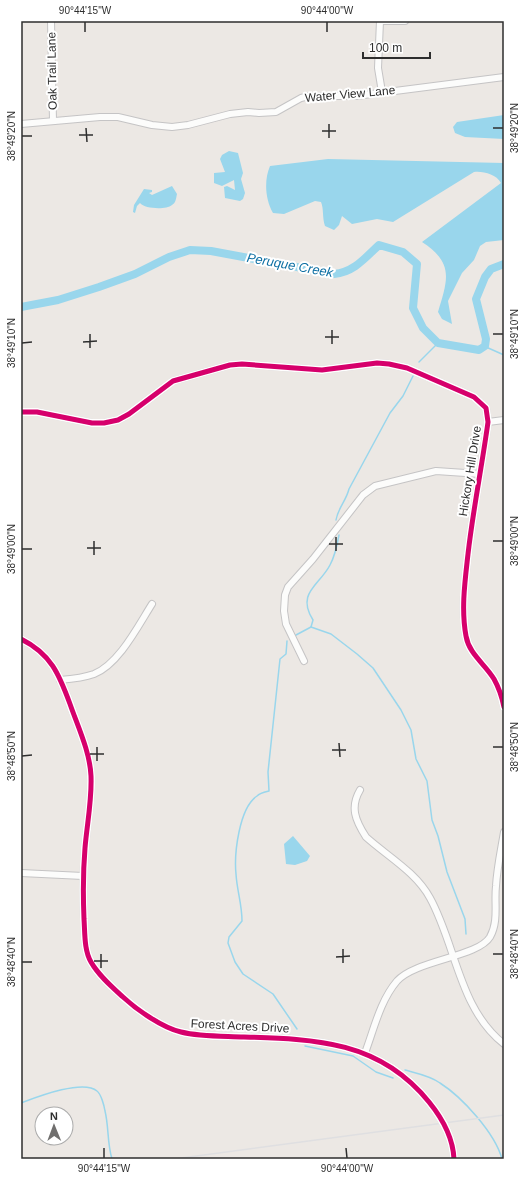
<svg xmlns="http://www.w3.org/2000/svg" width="525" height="1180" viewBox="0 0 525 1180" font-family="Helvetica,sans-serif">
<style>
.water{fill:#99d6ec}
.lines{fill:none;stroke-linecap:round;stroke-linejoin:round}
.stream{stroke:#99d6ec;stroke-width:1.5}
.river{stroke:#99d6ec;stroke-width:8}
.minor-casing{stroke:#c5c4c5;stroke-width:8}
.minor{stroke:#fcfcfb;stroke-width:6}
.rail{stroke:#dfdfe1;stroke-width:1.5}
.cycleway-casing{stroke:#fff;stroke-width:8}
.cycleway{stroke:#d6006c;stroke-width:5}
.ticks{fill:none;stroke:#2e2e2e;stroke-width:1.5}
.labels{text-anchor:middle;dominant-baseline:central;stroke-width:4;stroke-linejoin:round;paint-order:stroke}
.street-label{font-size:12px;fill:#2e2e2e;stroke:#fff}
.water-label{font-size:13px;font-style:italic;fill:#0d6fa3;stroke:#fff}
.neatline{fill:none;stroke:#2e2e2e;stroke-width:1.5}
.ticks-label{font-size:10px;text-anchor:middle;fill:#2e2e2e}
</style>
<rect width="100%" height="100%" fill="#ece8e4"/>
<g class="water">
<polygon points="504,115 504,139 465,137 455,133 453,127 457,122"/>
<polygon points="229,151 238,153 243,173 241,179 245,193 243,199 240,201 225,198 224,187 227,186 235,190 234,180 222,186 214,183 214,173 225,172 220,159 222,155"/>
<path d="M328 159 504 163V240L486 242 480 246 474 260 462 273 448 301 452 324 442 319 438 312C448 279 454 263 422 242L501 183C496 174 483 171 474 172L393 222 377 219 352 224 342 216 339 225 334 230 325 226C322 217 324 209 321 202L315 201 284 214 273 213C265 199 264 180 270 166Z"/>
<path d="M172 186 177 194C176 198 176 203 172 205 166 210 145 209 140 203L137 206 135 213 133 212 134 205 144 189 152 190V192L149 193 152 195Z"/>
<polygon points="293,836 310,856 307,861 295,865 286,864 284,844"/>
</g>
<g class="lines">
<g class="stream">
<polyline points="479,350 486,347 504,355"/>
<polyline points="419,362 438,343"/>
<path d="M336 520C338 508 346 501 349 489L390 413 403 396 413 376"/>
<path d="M311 627 313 620C296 593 319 586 330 565 335 556 337 546 339 535"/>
<polyline points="296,635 311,627 331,634 357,654 373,668 401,710 411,730 416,759 427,781 432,820 438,836 447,872 465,919 466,934"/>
<path d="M287 641 286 654 280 659 268 772 269 791C265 792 260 793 257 796 239 808 234 854 236 874 237 891 242 904 242 921L229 937 228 943 235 962 243 974 273 994 297 1029"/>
<polyline points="305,1046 353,1056 376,1072 393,1078"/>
<path d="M405 1070C416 1073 431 1076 440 1083 462 1097 495 1133 502 1159"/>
<path d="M21 1103C37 1097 83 1079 97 1091 101 1094 104 1105 105 1111 109 1127 107 1143 112 1159"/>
</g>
<path class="river" d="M21 307 58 300 99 287 135 274 169 257 190 250 211 251 334 274C354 272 365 258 379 245L403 252 417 264 413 308 423 328 438 343 479 350 485 346 486 339 476 299 485 277 491 269 504 264"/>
<defs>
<g id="minor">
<polyline points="51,21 53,121"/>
<polyline points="380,21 378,68 382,92"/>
<polyline points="380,21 405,21"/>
<polyline points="21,124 100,117 118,117 152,125 172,127 188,125 230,114 248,112 259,113 276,112 301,98 309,96 356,96 504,77"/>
<path d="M21 412H37L92 423H104L118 420 129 414 173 381 230 365 242 364 322 370 377 363 389 364 407 368 474 397 486 408 488 422C482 466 473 510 468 554 465 581 461 609 466 636 469 654 485 664 494 679 499 688 502 697 504 707"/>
<polyline points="488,422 504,420"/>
<path d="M21 639C51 654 59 674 70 704 78 727 90 752 91 776 92 800 87 824 85 848 83 872 83 895 84 919 85 933 84 950 91 962 99 976 112 987 123 997 137 1010 163 1028 181 1032 201 1037 223 1036 244 1037 316 1039 380 1041 429 1102 442 1118 453 1137 454 1159"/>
<polyline points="304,661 286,624 284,611 285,595 288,587 313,559 363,495 375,486 436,471 480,474"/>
<path d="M60 680C72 679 83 678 94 674 119 664 138 626 152 604"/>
<path d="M360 790C350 807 355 820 366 837 387 856 416 872 430 898 456 945 459 1009 504 1044"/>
<polyline points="21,873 83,876"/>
<path d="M365 1053C374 1029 380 1001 397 981 416 960 478 957 490 937 499 921 494 903 496 886 497 868 501 850 504 832"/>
</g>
</defs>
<use href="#minor" class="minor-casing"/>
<use href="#minor" class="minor"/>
<polyline class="rail" points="174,1159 504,1115"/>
<defs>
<g id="cycleway">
<path d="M21 412H37L92 423H104L118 420 129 414 173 381 230 365 242 364 322 370 377 363 389 364 407 368 474 397 486 408 488 422C482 466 473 510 468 554 465 581 461 609 466 636 469 654 485 664 494 679 499 688 502 697 504 707"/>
<path d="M21 639C51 654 59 674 70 704 78 727 90 752 91 776 92 800 87 824 85 848 83 872 83 895 84 919 85 933 84 950 91 962 99 976 112 987 123 997 137 1010 163 1028 181 1032 201 1037 223 1036 244 1037 316 1039 380 1041 429 1102 442 1118 453 1137 454 1159"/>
</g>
</defs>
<use href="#cycleway" class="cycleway-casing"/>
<use href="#cycleway" class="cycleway"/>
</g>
<path class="ticks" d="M85 22V32M327 22V32M329 124V138M86 128 87 142M493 128H503M322 131H336M79 135H93M22 136H32M332 330V344M90 334V348M493 334H503M325 337H339M83 342 97 341M22 343 32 342M336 537V551M94 541V555M493 541H503M329 544H343M87 548H101M22 549H32M339 743 340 757M97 747V761M493 747H503M332 750H346M90 754H104M22 756 32 755M343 949V963M101 954V968M493 954H503M336 957 350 956M94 961H108M22 962H32M104 1148V1158M346 1148 347 1158"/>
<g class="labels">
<g class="street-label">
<text transform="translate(52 71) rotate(-91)">Oak Trail Lane</text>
<text transform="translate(350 94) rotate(-5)">Water View Lane</text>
<text transform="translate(470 471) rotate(-81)">Hickory Hill Drive</text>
<text transform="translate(240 1026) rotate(3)">Forest Acres Drive</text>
</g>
<g class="water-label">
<text transform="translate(290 265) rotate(10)">Peruque Creek</text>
</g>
</g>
<rect width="525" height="1180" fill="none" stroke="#ffffff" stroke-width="44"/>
<g transform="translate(54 1126) rotate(359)"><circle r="19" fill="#ffffff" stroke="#ababab"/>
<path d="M0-3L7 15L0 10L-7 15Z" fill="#706f6e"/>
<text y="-6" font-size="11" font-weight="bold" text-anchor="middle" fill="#2e2e2e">N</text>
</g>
<path d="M363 52v6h67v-6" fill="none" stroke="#2e2e2e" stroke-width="2"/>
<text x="369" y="52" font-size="12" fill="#2e2e2e" stroke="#ffffff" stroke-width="3" paint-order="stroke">100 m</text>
<rect x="22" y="22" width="481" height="1136" class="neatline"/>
<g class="ticks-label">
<text x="85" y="14">90°44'15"W</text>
<text x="327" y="14">90°44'00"W</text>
<text transform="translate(514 128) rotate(-90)" y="4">38°49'20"N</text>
<text transform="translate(11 136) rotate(-90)" y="4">38°49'20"N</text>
<text transform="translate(514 334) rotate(-90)" y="4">38°49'10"N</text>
<text transform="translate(11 343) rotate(-90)" y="4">38°49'10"N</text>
<text transform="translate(514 541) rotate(-90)" y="4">38°49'00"N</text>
<text transform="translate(11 549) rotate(-90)" y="4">38°49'00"N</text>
<text transform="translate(514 747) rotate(-90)" y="4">38°48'50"N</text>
<text transform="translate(11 756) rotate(-90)" y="4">38°48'50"N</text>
<text transform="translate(514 954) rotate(-90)" y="4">38°48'40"N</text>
<text transform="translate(11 962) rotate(-90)" y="4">38°48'40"N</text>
<text x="104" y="1172">90°44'15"W</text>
<text x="347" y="1172">90°44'00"W</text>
</g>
</svg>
